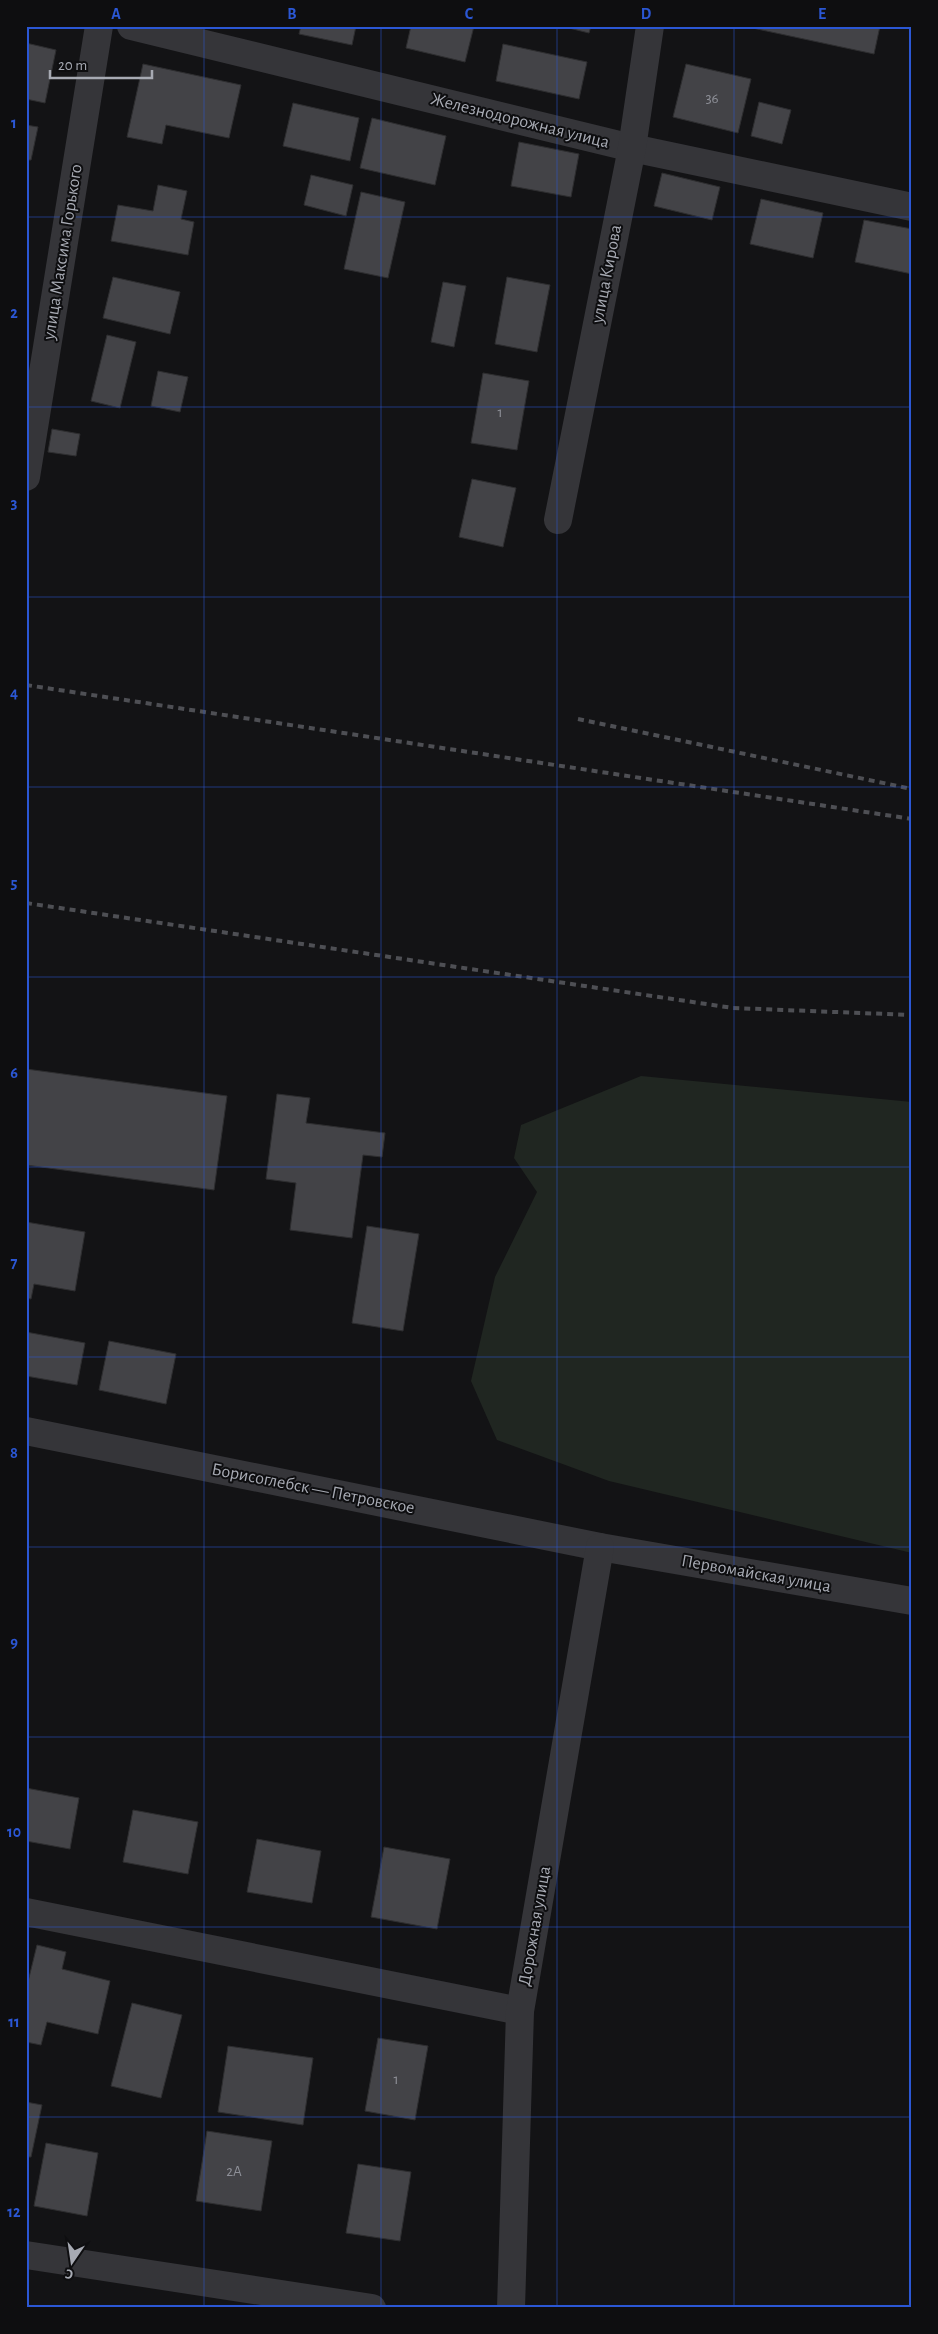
<svg xmlns="http://www.w3.org/2000/svg" width="938" height="2334" viewBox="0 0 938 2334" font-family="'Alegreya Sans',sans-serif">
<style>
.green{fill:#202621}
.building{fill:#434347;stroke:#2e2e30}
.lines{fill:none;stroke-linecap:round;stroke-linejoin:round}
.minor{stroke:#353539;stroke-width:28}
.rail{stroke:#4e4f54;stroke-width:4;stroke-dasharray:6 5;stroke-linecap:butt}
.grid{fill:none;stroke:#2b57d4;stroke-width:1;stroke-opacity:0.55}
.labels{text-anchor:middle;dominant-baseline:central;stroke-width:4;stroke-linejoin:round;paint-order:stroke}
.number-label{font-size:15px;fill:#8e9098}
.street-label{font-size:18px;fill:#a7aab3;stroke:#0e0e10}
.neatline{fill:none;stroke:#2b57d4;stroke-width:2}
.grid-label{font-size:16px;text-anchor:middle;font-weight:bold;fill:#2b57d4}
</style>
<rect width="100%" height="100%" fill="#131315"/>
<polygon class="green" points="641,1076 912,1102 912,1553 609,1481 497,1440 471,1381 495,1277 537,1192 514,1158 521,1125"/>
<g class="building">
<polygon points="301,26 356,26 352,45 299,34"/>
<polygon points="411,26 474,26 465,62 406,48"/>
<polygon points="561,26 591,26 589,33"/>
<polygon points="743,26 880,26 874,54"/>
<polygon points="26,43 56,50 45,103 26,99"/>
<polygon points="503,44 587,62 579,99 496,81"/>
<polygon points="143,64 241,85 229,138 166,125 162,144 127,137"/>
<polygon points="686,64 751,79 738,133 673,117"/>
<polygon points="759,102 791,110 782,144 751,136"/>
<polygon points="293,103 359,118 350,161 283,146"/>
<polygon points="372,118 446,136 435,185 360,168"/>
<polygon points="26,125 38,127 31,160 26,160"/>
<polygon points="519,142 579,154 571,197 511,186"/>
<polygon points="662,173 720,187 712,220 654,206"/>
<polygon points="311,175 353,185 346,216 304,205"/>
<polygon points="158,185 187,191 181,219 194,222 188,255 111,241 118,205 153,211"/>
<polygon points="361,192 405,202 388,278 344,269"/>
<polygon points="761,199 823,213 813,258 750,244"/>
<polygon points="864,220 912,229 912,274 855,262"/>
<polygon points="113,277 180,292 170,334 103,318"/>
<polygon points="507,277 550,285 537,352 495,344"/>
<polygon points="443,282 466,286 454,347 431,342"/>
<polygon points="107,335 136,342 120,408 91,401"/>
<polygon points="158,371 188,377 180,412 151,406"/>
<polygon points="483,373 529,381 517,450 471,443"/>
<polygon points="52,429 80,434 76,456 48,452"/>
<polygon points="472,479 516,488 503,547 459,537"/>
<polygon points="26,1069 227,1096 214,1190 26,1165"/>
<polygon points="277,1094 310,1098 306,1123 385,1133 382,1157 363,1155 352,1238 290,1230 296,1183 266,1179"/>
<polygon points="26,1222 85,1232 75,1291 34,1284 31,1299 26,1298"/>
<polygon points="367,1226 419,1234 403,1331 352,1323"/>
<polygon points="26,1332 85,1343 77,1385 26,1376"/>
<polygon points="109,1341 176,1354 166,1404 99,1390"/>
<polygon points="26,1788 79,1798 70,1849 26,1841"/>
<polygon points="133,1810 198,1822 188,1874 123,1862"/>
<polygon points="257,1839 321,1851 312,1903 247,1892"/>
<polygon points="384,1847 450,1859 437,1929 371,1917"/>
<polygon points="37,1945 66,1952 62,1969 110,1981 98,2034 47,2022 41,2045 26,2042 26,1990"/>
<polygon points="132,2003 182,2015 161,2098 111,2086"/>
<polygon points="378,2038 428,2046 415,2120 365,2111"/>
<polygon points="228,2046 313,2058 303,2125 218,2112"/>
<polygon points="26,2102 42,2105 31,2157 26,2157"/>
<polygon points="207,2131 272,2141 261,2211 196,2201"/>
<polygon points="46,2143 98,2153 87,2216 34,2206"/>
<polygon points="358,2164 411,2172 400,2241 346,2233"/>
</g>
<g class="lines">
<g class="minor">
<polyline points="131,26 632,148 912,207"/>
<polyline points="26,477 99,26"/>
<polyline points="558,520 632,148 650,26"/>
<polyline points="26,1431 600,1547 912,1601"/>
<polyline points="26,1912 520,2011"/>
<polyline points="26,2255 372,2308"/>
<polyline points="511,2308 520,2011 600,1547"/>
</g>
<g class="rail">
<polyline points="26,685 912,819"/>
<polyline points="578,719 912,789"/>
<polyline points="26,903 733,1008 912,1015"/>
</g>
</g>
<path class="grid" d="M204 26V2308M381 26V2308M557 26V2308M734 26V2308M26 217H912M26 407H912M26 597H912M26 787H912M26 977H912M26 1167H912M26 1357H912M26 1547H912M26 1737H912M26 1927H912M26 2117H912"/>
<g class="labels">
<g class="number-label">
<text x="712" y="98">36</text>
<text x="500" y="412">1</text>
<text x="396" y="2079">1</text>
<text x="234" y="2171">2А</text>
</g>
<g class="street-label">
<text transform="translate(520 121) rotate(14)">Железнодорожная улица</text>
<text transform="translate(63 252) rotate(-81)">улица Максима Горького</text>
<text transform="translate(607 274) rotate(-79)">улица Кирова</text>
<text transform="translate(313 1489) rotate(11)">Борисоглебск — Петровское</text>
<text transform="translate(756 1574) rotate(10)">Первомайская улица</text>
<text transform="translate(535 1926) rotate(-80)">Дорожная улица</text>
</g>
</g>
<rect width="938" height="2334" fill="none" stroke="#0e0e10" stroke-width="55"/>
<g transform="translate(72 2262) rotate(193)" stroke="#0e0e10" stroke-width="4" paint-order="stroke">
<path d="M0-4L9 19L0 12L-9 19Z" fill="#a7aab3"/>
<text y="-8" font-size="14" font-weight="bold" text-anchor="middle" fill="#a7aab3">С</text>
</g>
<path d="M50 70v8h102v-8" fill="none" stroke="#a7aab3" stroke-width="2.5"/>
<text x="58" y="70" font-size="15" fill="#a7aab3" stroke="#0e0e10" stroke-width="4" paint-order="stroke">20 m</text>
<rect x="28" y="28" width="882" height="2278" class="neatline"/>
<g class="grid-label">
<text x="116" y="19">A</text>
<text x="292" y="19">B</text>
<text x="469" y="19">C</text>
<text x="646" y="19">D</text>
<text x="822" y="19">E</text>
<text x="14" y="128">1</text>
<text x="14" y="318">2</text>
<text x="14" y="508">3</text>
<text x="14" y="698">4</text>
<text x="14" y="888">5</text>
<text x="14" y="1078">6</text>
<text x="14" y="1268">7</text>
<text x="14" y="1458">8</text>
<text x="14" y="1647">9</text>
<text x="14" y="1837">10</text>
<text x="14" y="2027">11</text>
<text x="14" y="2217">12</text>
</g>
</svg>
